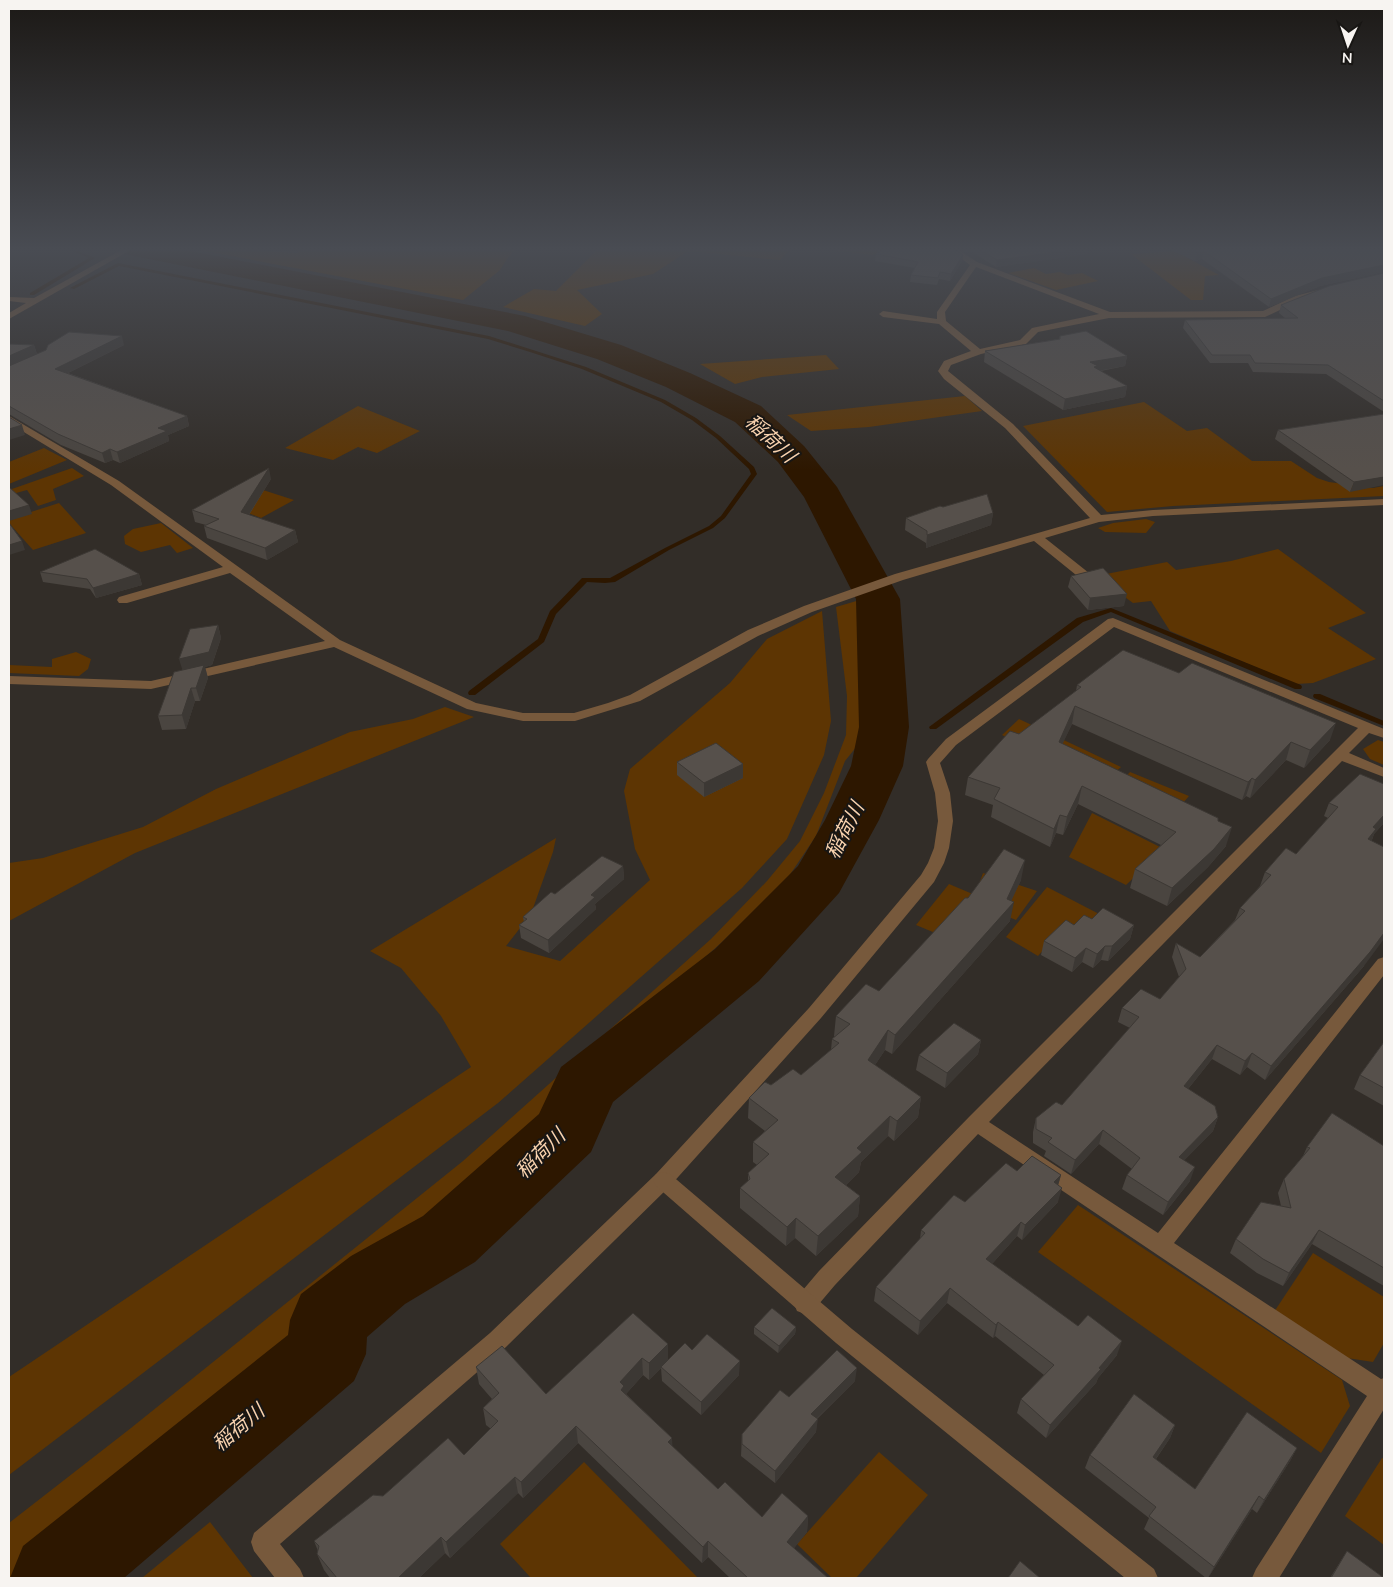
<svg xmlns="http://www.w3.org/2000/svg" width="1393" height="1587" viewBox="0 0 1393 1587" font-family="Mulish,'Noto Sans JP',sans-serif">
<style>
.green{fill:#5d3503}
.lines{fill:none;stroke-linecap:round;stroke-linejoin:round}
.stream{fill:#2d1700;fill-rule:evenodd}
.river{fill:#2d1700;fill-rule:evenodd}
.minor{fill:#77593c;fill-rule:evenodd}
.tertiary{fill:#77593c;fill-rule:evenodd}
.wall{fill:#4a4540}
.shaded-wall{fill:#3c3834}
.building{fill:#56504b;stroke:#3c3834}
.labels{text-anchor:middle;dominant-baseline:central;stroke-width:4;stroke-linejoin:round;paint-order:stroke}
.water-label{font-size:20px;font-style:italic;fill:#f8d2ae;stroke:#181614}
</style>
<rect width="100%" height="100%" fill="#322d28"/>
<g class="green">
<polygon points="190,248 247,248 249,250 297,253 305,248 517,248 509,256 500,270 463,300"/>
<polygon points="599,248 775,248 791,249 780,260 688,251 653,274 577,290 602,314 585,326 503,307 534,289 556,291"/>
<polygon points="817,248 882,248 888,251 872,255"/>
<polygon points="1175,251 1219,275 1205,276 1203,300 1191,300 1131,254"/>
<polygon points="1034,268 1046,274 1060,272 1068,275 1082,273 1098,281 1056,290 1008,273"/>
<polygon points="826,355 839,369 762,377 735,384 700,364"/>
<polygon points="965,396 982,411 869,427 811,431 787,415"/>
<polygon points="1144,402 1187,431 1207,428 1252,461 1291,461 1317,478 1329,482 1373,488 1384,486 1384,496 1173,506 1107,512 1023,426"/>
<polygon points="358,406 420,431 377,453 358,447 333,460 285,448"/>
<polygon points="44,448 67,460 9,484 9,462"/>
<polygon points="72,468 84,476 53,489 56,500 38,506 27,490 9,495 9,490"/>
<polygon points="263,490 294,500 261,518 232,507"/>
<polygon points="59,503 86,533 33,550 9,523 9,519"/>
<polygon points="1146,519 1155,522 1146,533 1105,532 1098,528 1113,523"/>
<polygon points="161,523 193,548 177,553 170,545 141,552 125,544 124,536 133,529"/>
<polygon points="1278,549 1366,613 1328,628 1376,659 1313,683 1296,684 1170,631 1151,601 1133,603 1096,576 1167,562 1176,570 1231,561"/>
<polygon points="870,597 873,600 869,731 845,761 816,836 789,876 722,942 580,1070 498,1170 422,1224 351,1283 303,1316 299,1356 238,1407 91,1521 26,1578 9,1578 9,1523 131,1428 463,1161 711,939 767,881 800,841 824,793 846,735 847,696 836,607"/>
<polygon points="822,611 831,721 824,755 787,839 742,888 498,1103 9,1475 9,1377 471,1067 441,1016 401,968 370,951 556,838 553,852 531,914 506,946 560,961 650,880 635,849 624,791 630,769 730,683 767,639"/>
<polygon points="76,652 91,659 88,669 79,676 9,673 9,665 52,667 52,659"/>
<polygon points="445,707 474,717 135,853 9,921 9,863 43,858 143,827 216,789 350,732 413,719"/>
<polygon points="1019,719 1121,767 1089,797 1075,771 1002,735"/>
<polygon points="1378,740 1384,742 1384,765 1370,759 1363,749"/>
<polygon points="1130,772 1189,796 1177,810 1118,785"/>
<polygon points="1092,813 1164,849 1126,885 1069,857"/>
<polygon points="983,873 1037,891 1016,920 972,902 940,935 916,925 949,884 975,895"/>
<polygon points="1047,887 1103,916 1062,929 1038,956 1006,937"/>
<polygon points="1078,1205 1342,1380 1350,1406 1321,1453 1038,1252"/>
<polygon points="1313,1253 1384,1297 1384,1343 1373,1362 1347,1358 1274,1312"/>
<polygon points="879,1452 928,1495 856,1578 832,1578 797,1544"/>
<polygon points="1382,1458 1384,1459 1384,1545 1345,1516"/>
<polygon points="584,1462 698,1578 531,1578 500,1544"/>
<polygon points="210,1522 253,1578 142,1578"/>
</g>
<g class="lines">
<g class="stream">
<polygon points="65,248 70,248 95,258 34,295 30,295 30,293 89,258"/>
<polygon points="118,263 489,336 586,367 665,400 696,418 720,436 754,467 757,474 725,518 713,528 669,550 615,582 605,583 587,582 556,614 544,642 475,695 469,695 468,693 469,691 538,639 550,611 582,578 610,578 665,548 709,526 721,516 751,474 749,469 716,438 692,420 661,402 582,369 530,352 488,339 119,266 74,289 70,288"/>
<polygon points="1111,608 1301,685 1302,687 1301,689 1295,689 1111,612 1083,622 936,729 930,729 929,727 1077,618"/>
<polygon points="1314,694 1320,694 1384,721 1384,726 1314,698 1313,696"/>
</g>
<polygon class="river" points="120,248 175,248 525,316 621,345 690,373 761,406 804,446 837,487 900,599 909,727 903,766 879,820 839,893 759,981 613,1102 591,1152 475,1262 405,1304 367,1337 366,1354 354,1381 124,1578 10,1578 23,1546 288,1335 290,1320 301,1294 351,1256 423,1216 539,1114 561,1067 715,949 798,866 825,820 851,766 859,727 856,599 804,497 778,462 735,422 666,387 597,359 508,331 134,256 124,254"/>
<g class="minor">
<polygon points="125,248 134,248 9,319 9,313 26,303 9,301 9,297 34,298"/>
<path d="M947 248H956L977 262 1110 312 1263 311 1295 296 1330 287V291L1301 300 1265 317 1109 318 1038 332 1026 344 981 354 951 365 948 371 1013 424 1101 515 1153 510 1384 499V505L1153 516 1099 522 1045 538 1089 573 1091 576 1089 579H1081L1034 541 903 580 812 612 758 636 640 701 575 721H523L467 709 334 647 151 689 9 684V676L151 681 325 641 230 573 127 603H119L117 600 119 597 223 567 111 485 9 423V416L119 481 340 640 476 703 523 713H574L608 703 630 695 748 630 804 606 895 574 1090 518 1005 428 944 379 938 371 944 361 971 351 939 324 883 317 879 314 883 311 937 319V312L970 265ZM976 267 1099 314 1032 328 1020 340 980 349 946 321 945 312Z"/>
<polygon points="1113,618 1384,729 1384,738 1369,733 1349,753 1384,768 1384,777 1342,761 989,1122 1158,1233 1378,959 1384,957 1384,975 1174,1243 1381,1379 1384,1378 1384,1409 1279,1578 1252,1578 1256,1569 1367,1396 978,1134 835,1285 813,1311 805,1314 797,1311 794,1304 797,1297 819,1271 969,1117 1358,728 1114,627 956,745 940,763 950,793 953,821 949,848 944,863 934,882 821,1018 670,1186 506,1347 280,1544 300,1569 304,1578 275,1578 254,1551 251,1542 254,1533 490,1333 656,1174 809,1008 921,875 928,863 934,848 938,821 935,793 926,762 928,759 946,739 1108,619"/>
</g>
<polygon class="tertiary" points="663,1172 670,1174 852,1329 1154,1569 1158,1578 1125,1578 836,1343 656,1186 653,1180 656,1174"/>
</g>
<g class="wall">
<polygon points="263,248 296,248 291,250"/>
<polygon points="959,248 1088,248 1087,254 996,267 969,250 967,253"/>
<polygon points="1168,248 1384,248 1384,412 1326,374 1253,372 1248,363 1210,363 1183,328 1185,320 1285,318 1279,313 1281,305 1384,273 1384,272 1320,286 1269,307 1202,259 1195,261 1169,249"/>
<polygon points="876,254 963,255 962,261 950,281 939,279 937,285 910,282 911,275 915,268 875,261"/>
<polygon points="1060,336 1127,356 1125,366 1101,371 1127,386 1125,397 1063,410 984,362 985,351 1059,339"/>
<polygon points="9,344 34,345 37,354 124,345 68,373 187,416 189,426 168,435 169,441 120,463 113,460 105,463 61,445 9,414"/>
<polygon points="1384,414 1350,492 1275,439 1278,430"/>
<polygon points="271,479 249,515 295,530 298,542 267,560 207,538 204,526 206,525 195,522 192,510"/>
<polygon points="943,507 993,513 991,525 926,548 926,543 905,530 906,518"/>
<polygon points="40,572 139,574 142,585 96,598 90,589 43,582"/>
<polygon points="1071,576 1124,606 1088,610 1068,587"/>
<polygon points="218,625 221,638 212,665 205,667 208,678 200,701 195,701 186,729 162,730 158,716 182,670"/>
<polygon points="1077,685 1330,740 1304,768 1286,760 1250,798 1246,796 1242,800 1072,724 1062,744 1218,821 1226,846 1208,867 1167,906 1130,888 1135,869 1161,845 1078,804 1063,835 1056,833 1050,847 991,817 993,805 965,795 968,777 1019,734 1076,691"/>
<polygon points="677,762 743,764 743,778 704,797 677,775"/>
<polygon points="1384,784 1384,823 1374,834 1372,840 1364,966 1265,1080 1247,1067 1240,1075 1212,1059 1188,1089 1218,1117 1213,1131 1184,1160 1190,1181 1163,1215 1122,1189 1127,1175 1132,1169 1099,1144 1071,1174 1044,1156 1046,1151 1033,1143 1033,1132 1036,1118 1062,1105 1130,1028 1118,1022 1122,1008 1160,999 1179,977 1172,957 1176,943 1200,957 1235,920 1240,908 1260,886 1265,872 1296,854 1328,818 1324,816 1329,803"/>
<polygon points="623,866 624,879 595,904 596,909 549,953 521,938 519,925 524,922 523,917"/>
<polygon points="1021,880 1011,900 1010,921 892,1054 885,1050 875,1065 921,1097 918,1117 894,1141 888,1136 861,1162 859,1172 846,1185 860,1196 858,1216 816,1256 795,1238 786,1246 740,1208 740,1188 748,1182 748,1173 757,1165 753,1162 753,1142 765,1131 748,1118 749,1098 771,1085 801,1075 831,1050 832,1039 835,1036 834,1036 836,1016 879,991 968,898"/>
<polygon points="1092,919 1134,925 1130,939 1108,961 1101,960 1093,968 1082,962 1072,972 1041,955 1044,941 1074,925"/>
<polygon points="981,1040 978,1054 945,1088 916,1070 919,1055"/>
<polygon points="1384,1042 1384,1106 1354,1089 1360,1075"/>
<polygon points="1384,1146 1384,1286 1312,1244 1283,1286 1257,1273 1230,1253 1236,1239 1281,1206 1278,1193 1284,1179 1303,1156 1307,1147"/>
<polygon points="1061,1175 1058,1185 1058,1202 1022,1240 1017,1236 992,1264 1117,1355 1098,1378 1096,1383 1046,1438 1017,1413 1021,1399 1044,1375 995,1336 993,1338 947,1303 918,1335 874,1301 876,1287 920,1239 921,1230 965,1202"/>
<polygon points="754,1327 796,1327 795,1334 778,1353 754,1334"/>
<polygon points="668,1344 668,1360 692,1350 739,1375 701,1415 662,1381 661,1368 649,1380 643,1375 626,1394 672,1438 672,1446 718,1489 762,1517 808,1516 807,1532 794,1548 828,1578 730,1578 708,1557 702,1563 578,1443 523,1498 518,1493 450,1558 445,1553 419,1578 330,1578 324,1570 317,1554 318,1551 314,1541 383,1496 464,1455 491,1429 486,1425 483,1408 492,1399 479,1384 476,1367 546,1394"/>
<polygon points="855,1381 817,1419 816,1432 775,1483 741,1456 742,1434 789,1397"/>
<polygon points="1175,1425 1170,1438 1156,1459 1195,1489 1297,1448 1290,1461 1257,1513 1252,1509 1208,1578 1206,1578 1144,1529 1149,1518 1085,1468 1090,1455"/>
<polygon points="1347,1551 1384,1578 1330,1578"/>
</g>
<g class="shaded-wall">
<polygon points="1088,248 1087,254 996,267 997,260"/>
<polygon points="1204,251 1202,259 1195,261 1197,253"/>
<polygon points="963,255 962,261 950,281 951,274"/>
<polygon points="1384,265 1384,272 1320,286 1269,307 1271,299 1322,278"/>
<polygon points="122,336 124,345 58,378 55,369"/>
<polygon points="34,345 37,354 9,367 9,356"/>
<polygon points="1127,356 1125,366 1097,371 1090,362"/>
<polygon points="1127,386 1125,397 1063,410 1065,399"/>
<polygon points="187,416 189,426 168,435 169,441 120,463 117,452 158,428"/>
<polygon points="22,425 25,435 9,440 9,429"/>
<polygon points="110,449 113,460 105,463 102,453"/>
<polygon points="269,468 271,479 243,524 241,512"/>
<polygon points="1384,477 1384,485 1350,492 1354,482"/>
<polygon points="29,505 32,514 9,521 9,511"/>
<polygon points="993,513 991,525 926,548 927,535"/>
<polygon points="295,530 298,542 267,560 265,548"/>
<polygon points="22,541 25,550 9,555 9,545"/>
<polygon points="139,574 142,585 96,598 93,588"/>
<polygon points="1127,594 1124,606 1088,610 1090,598"/>
<polygon points="218,625 221,638 212,665 205,667 208,678 200,701 196,688 183,672 179,659"/>
<polygon points="191,688 195,701 186,729 182,715"/>
<polygon points="1075,706 1072,724 1055,760 1059,742"/>
<polygon points="1336,723 1330,740 1304,768 1310,750"/>
<polygon points="1291,742 1286,760 1250,798 1255,780"/>
<polygon points="743,764 743,778 704,797 704,783"/>
<polygon points="1252,778 1246,796 1242,800 1248,782"/>
<polygon points="1082,786 1078,804 1063,835 1067,817"/>
<polygon points="1060,815 1056,833 1050,847 1054,829"/>
<polygon points="1384,815 1384,823 1374,834 1371,842 1368,839 1373,827"/>
<polygon points="1232,827 1226,846 1208,867 1167,906 1172,888"/>
<polygon points="1025,860 1021,880 1008,908 1014,902 1010,921 892,1054 895,1035 1007,899"/>
<polygon points="623,866 624,879 595,904 596,909 549,953 548,940 591,895"/>
<polygon points="1134,925 1130,939 1108,961 1112,946"/>
<polygon points="1384,933 1384,939 1364,966 1265,1080 1271,1066"/>
<polygon points="1105,946 1101,960 1093,968 1097,954"/>
<polygon points="1086,948 1082,962 1072,972 1075,958"/>
<polygon points="888,1030 885,1050 865,1080 868,1060"/>
<polygon points="981,1040 978,1054 945,1088 947,1073"/>
<polygon points="1217,1045 1212,1059 1179,1100 1184,1086"/>
<polygon points="1252,1053 1247,1067 1240,1075 1245,1061"/>
<polygon points="921,1097 918,1117 894,1141 897,1121"/>
<polygon points="890,1116 888,1136 861,1162 859,1172 833,1197 835,1177 857,1148"/>
<polygon points="1218,1117 1213,1131 1174,1171 1179,1157"/>
<polygon points="1103,1130 1099,1144 1071,1174 1075,1160"/>
<polygon points="1195,1167 1190,1181 1163,1215 1168,1202"/>
<polygon points="1061,1175 1057,1189 1054,1182"/>
<polygon points="1062,1188 1058,1202 1022,1240 1025,1225"/>
<polygon points="860,1196 858,1216 816,1256 818,1236"/>
<polygon points="796,1218 795,1238 786,1246 787,1227"/>
<polygon points="1021,1222 1017,1236 983,1274 986,1259"/>
<polygon points="1319,1230 1312,1244 1283,1286 1289,1273"/>
<polygon points="950,1288 947,1303 918,1335 920,1321"/>
<polygon points="998,1322 995,1336 993,1338 996,1325"/>
<polygon points="796,1327 795,1334 778,1353 779,1346"/>
<polygon points="1122,1341 1117,1355 1098,1378 1096,1383 1046,1438 1050,1425"/>
<polygon points="668,1344 668,1361 649,1380 649,1363"/>
<polygon points="642,1358 643,1375 625,1395 622,1407 620,1382"/>
<polygon points="740,1361 739,1375 701,1415 701,1402"/>
<polygon points="857,1368 855,1381 809,1426 811,1414"/>
<polygon points="818,1419 816,1432 775,1483 775,1471"/>
<polygon points="1175,1425 1170,1438 1148,1470 1153,1457"/>
<polygon points="576,1426 578,1443 523,1498 521,1482"/>
<polygon points="672,1438 673,1455 668,1442"/>
<polygon points="1297,1448 1290,1461 1257,1513 1264,1500"/>
<polygon points="515,1477 518,1493 450,1558 446,1542"/>
<polygon points="1259,1496 1252,1509 1208,1578 1214,1567"/>
<polygon points="808,1516 807,1532 786,1558 787,1542"/>
<polygon points="441,1537 445,1553 419,1578 398,1578"/>
<polygon points="708,1541 708,1557 702,1563 703,1547"/>
</g>
<g class="building">
<polygon points="884,248 953,248 963,255 951,274 940,272 938,278 911,275 918,262 876,254"/>
<polygon points="977,248 1088,248 997,260"/>
<polygon points="1185,248 1384,248 1384,265 1322,278 1271,299 1204,251 1197,253"/>
<polygon points="1384,273 1384,401 1328,365 1255,363 1250,355 1212,355 1185,320 1298,318 1281,305 1329,286"/>
<polygon points="1086,331 1127,356 1090,362 1098,366 1094,367 1127,386 1065,399 985,351 1060,339 1060,336"/>
<polygon points="69,332 122,336 55,369 187,416 158,428 167,431 117,452 110,449 102,453 58,434 9,406 9,366 46,350 48,345"/>
<polygon points="9,344 34,345 9,356"/>
<polygon points="1384,414 1384,477 1354,482 1278,430"/>
<polygon points="9,417 22,425 9,429"/>
<polygon points="269,468 241,512 295,530 265,548 204,526 219,519 192,510"/>
<polygon points="9,487 29,505 9,511"/>
<polygon points="987,494 993,513 927,535 927,531 906,518 940,506 943,507"/>
<polygon points="9,523 22,541 9,545"/>
<polygon points="95,549 139,574 93,588 87,579 40,572"/>
<polygon points="1103,568 1127,594 1090,598 1071,576"/>
<polygon points="218,625 209,652 179,659 190,629"/>
<polygon points="1123,650 1179,673 1192,663 1336,723 1310,750 1291,742 1255,780 1252,778 1248,782 1075,706 1059,742 1218,818 1218,821 1232,827 1214,849 1172,888 1135,869 1176,832 1082,786 1067,817 1060,815 1054,829 994,799 1000,788 968,777 1010,731 1019,734 1081,687 1077,685"/>
<polygon points="204,665 196,688 191,688 182,715 158,716 174,672"/>
<polygon points="716,743 743,764 704,783 677,762"/>
<polygon points="1360,774 1384,784 1384,815 1373,827 1376,829 1368,839 1384,847 1384,933 1370,952 1271,1066 1252,1053 1245,1061 1217,1045 1184,1086 1215,1106 1218,1117 1179,1157 1195,1167 1168,1202 1127,1175 1140,1158 1103,1130 1075,1160 1048,1142 1052,1138 1036,1129 1036,1118 1056,1102 1062,1105 1139,1017 1122,1008 1141,989 1160,999 1186,969 1176,943 1200,957 1245,911 1240,908 1271,875 1265,872 1286,848 1296,854 1338,807 1329,803"/>
<polygon points="1004,849 1025,860 1007,899 1014,902 895,1035 888,1030 868,1060 921,1097 897,1121 890,1116 857,1148 862,1152 835,1177 860,1196 818,1236 796,1218 787,1227 740,1188 750,1179 748,1173 769,1154 753,1142 778,1120 749,1098 765,1082 771,1085 793,1069 801,1075 839,1043 832,1039 850,1024 836,1016 866,984 879,991 965,898 968,898"/>
<polygon points="602,856 623,866 591,895 595,897 548,940 519,925 527,919 523,917 551,892 555,894"/>
<polygon points="1103,908 1134,925 1112,946 1105,946 1097,954 1086,948 1075,958 1044,941 1066,920 1074,925 1084,915 1092,919"/>
<polygon points="954,1023 981,1040 947,1073 919,1055"/>
<polygon points="1384,1042 1384,1088 1360,1075"/>
<polygon points="1332,1113 1384,1146 1384,1268 1319,1230 1289,1273 1263,1259 1236,1239 1261,1202 1291,1208 1284,1179 1310,1148 1307,1147"/>
<polygon points="1032,1156 1061,1175 1054,1182 1062,1188 1025,1225 1021,1222 986,1259 1078,1326 1088,1315 1122,1341 1099,1368 1101,1369 1050,1425 1021,1399 1054,1365 998,1322 996,1325 950,1288 920,1321 876,1287 925,1233 921,1230 954,1195 965,1202 1006,1163 1017,1171"/>
<polygon points="772,1308 796,1327 779,1346 754,1327"/>
<polygon points="633,1313 668,1344 649,1363 642,1358 620,1382 624,1386 621,1390 672,1438 668,1442 718,1489 725,1482 762,1517 782,1493 808,1516 787,1542 828,1578 748,1578 708,1541 703,1547 576,1426 521,1482 515,1477 446,1542 441,1537 398,1578 337,1578 317,1554 319,1546 314,1541 373,1495 383,1496 448,1438 464,1455 498,1421 483,1408 499,1393 476,1367 502,1346 546,1394"/>
<polygon points="707,1334 740,1361 701,1402 661,1367 685,1343 692,1350"/>
<polygon points="837,1350 857,1368 811,1414 818,1419 775,1471 742,1444 742,1434 780,1390 789,1397"/>
<polygon points="1134,1394 1175,1425 1153,1457 1195,1489 1247,1412 1297,1448 1264,1500 1259,1496 1214,1567 1149,1516 1156,1507 1090,1455"/>
<polygon points="1347,1551 1384,1578 1331,1578"/>
<polygon points="1020,1561 1040,1578 1008,1578"/>
</g>
<linearGradient id="sky" x2="0" y2="1"><stop stop-color="#1c1916"/><stop offset="0.53" stop-color="#494c53"/><stop offset="1" stop-color="#494c53" stop-opacity="0"/></linearGradient>
<rect width="1393" height="470" fill="url(#sky)"/>
<g class="labels">
<g class="water-label">
<text transform="translate(771 438) rotate(43)">稲荷川</text>
<text transform="translate(844 830) rotate(-63)">稲荷川</text>
<text transform="translate(540 1153) rotate(-45)">稲荷川</text>
<text transform="translate(238 1427) rotate(-40)">稲荷川</text>
</g>
</g>
<rect width="1393" height="1587" fill="none" stroke="#f7f4f1" stroke-width="20"/>
<g transform="translate(1348 45) rotate(183)" stroke="#181614" stroke-width="4" paint-order="stroke">
<path d="M0-4L9 19L0 12L-9 19Z" fill="#f7f4f1"/>
<text y="-8" font-size="14" font-weight="bold" text-anchor="middle" fill="#f7f4f1">N</text>
</g>
</svg>
